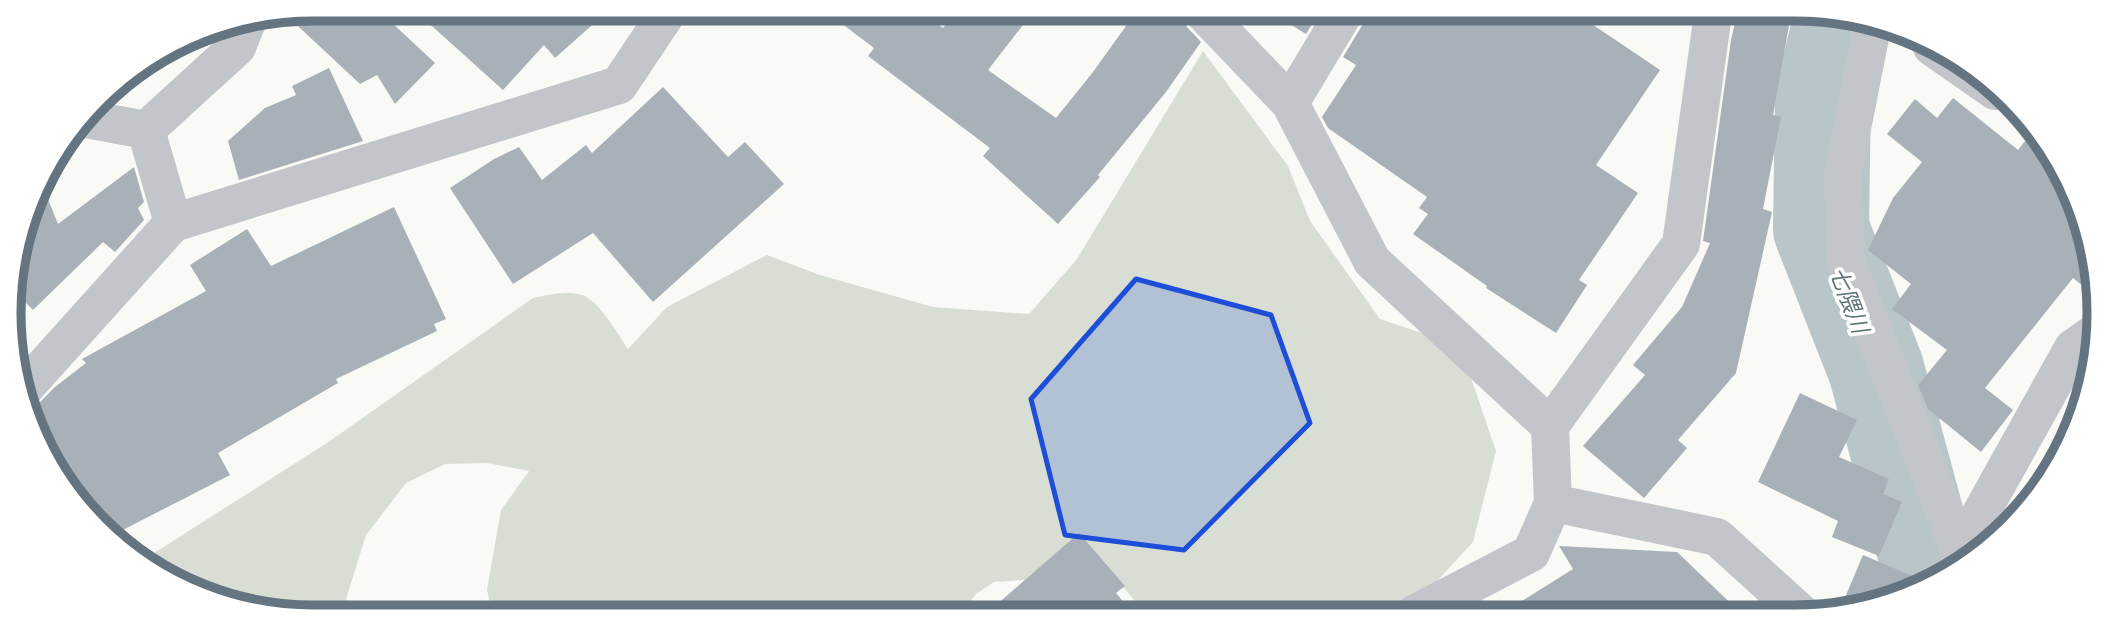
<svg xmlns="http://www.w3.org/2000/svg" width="2108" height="626" viewBox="0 0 2108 626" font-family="Inter,'Noto Sans JP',sans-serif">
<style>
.green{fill:#d9ded5}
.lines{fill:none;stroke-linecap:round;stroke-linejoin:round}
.river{stroke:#b9c6c9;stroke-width:96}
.building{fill:#a8b1b7}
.minor{stroke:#c2c6ca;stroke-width:38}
.marked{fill:#1d4ed8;fill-opacity:0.2;stroke:#1d4ed8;stroke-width:5;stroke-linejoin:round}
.labels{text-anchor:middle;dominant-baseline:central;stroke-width:7;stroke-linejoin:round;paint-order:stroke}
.water-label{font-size:23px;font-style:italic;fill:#5f747b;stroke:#fff}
.rim{fill:none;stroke:#647581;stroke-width:9}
</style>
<rect width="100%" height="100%" fill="#f9f9f6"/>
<path class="green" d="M1203 51 1288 166 1310 221 1380 319 1460 346 1496 451 1473 542 1428 591 1384 614 1145 613 1119 582 1098 575 994 582 976 594 961 613 492 612 487 590 501 510 529 471 487 463 445 464 406 483 366 535 342 612 253 611 144 566 140 562 327 443 533 298C547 295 568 290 582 295 599 300 618 335 628 349L667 307 767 255 820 275 933 307 1029 314 1077 259Z"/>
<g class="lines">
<polyline class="river" points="1843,15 1823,93 1821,229 1876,369 1933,580"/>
</g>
<g class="building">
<polygon points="313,9 377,9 435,63 395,104 377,75 360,84 285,14"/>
<polygon points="413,9 575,10 609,10 555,58 544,45 503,90"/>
<polygon points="825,11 920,11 943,28 956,11 1033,12 988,70 1056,118 1093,72 1136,12 1182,12 1187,27 1201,42 1166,92 1098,175 1100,177 1058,224 983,156 990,148 868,56 874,48"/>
<polygon points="1270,12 1319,13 1306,34"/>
<polygon points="1366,13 1577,14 1660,70 1596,165 1638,193 1579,280 1587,285 1556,333 1486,288 1487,286 1413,234 1428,214 1419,208 1427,197 1328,128 1322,117 1356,65 1343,57 1363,24"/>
<polygon points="1737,14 1791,14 1773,115 1781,117 1763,209 1772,212 1736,373 1678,440 1687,448 1644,498 1583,446 1645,375 1633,365 1682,307 1710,243 1703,241 1731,40"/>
<polygon points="329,68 363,141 239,180 228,141 265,108 296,95 292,86"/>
<polygon points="663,87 728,157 745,142 784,184 653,302 593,233 513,284 450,188 494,159 519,147 542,180 586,145 592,153"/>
<polygon points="1953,98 2018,150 2025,141 2057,166 2093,254 2093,294 2073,278 1985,388 2013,410 1981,452 1928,409 1918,385 1947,350 1892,309 1911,284 1868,250 1893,198 1922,162 1887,134 1915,99 1937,118"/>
<polygon points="134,167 144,202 138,208 144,220 115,252 103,242 33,310 12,289 11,274 40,179 58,224"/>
<polygon points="394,207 446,319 434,324 437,331 336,379 338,383 218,453 230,475 113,535 60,482 29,413 55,387 86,363 82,359 206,291 190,265 247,229 271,266"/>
<polygon points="1800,393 1857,420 1839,457 1889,479 1883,494 1902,502 1879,556 1832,537 1838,521 1758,482"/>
<polygon points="1079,533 1125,586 1116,593 1133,613 987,613"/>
<polygon points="1559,546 1677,552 1742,614 1501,614 1573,569"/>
<polygon points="1863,555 1929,583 1912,594 1838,614"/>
</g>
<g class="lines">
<g class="minor">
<polyline points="1203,12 1290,103 1372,261 1550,426 1553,503 1717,537 1803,615"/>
<polyline points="1873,22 1843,174 1846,261 1960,551"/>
<polyline points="1932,47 1995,91"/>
<polyline points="1290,103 1344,13"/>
<polyline points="86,119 146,130 237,47 247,22"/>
<polyline points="173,223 619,85 669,10"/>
<polyline points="20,393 173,223 146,130"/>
<polyline points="1550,426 1681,244 1713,14"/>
<polyline points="1962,563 1960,551 2073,348 2093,334"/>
<polyline points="1414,614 1531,553 1553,503"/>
</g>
</g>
<path class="marked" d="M1136 279 1271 315 1310 423 1184 550 1065 535 1031 399Z"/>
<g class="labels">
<g class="water-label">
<text transform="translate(1849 300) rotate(69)">七隈川</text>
</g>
</g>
<path d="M0 0H2108V626H0ZM313 21H1795A292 292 0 0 1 2087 313V313A292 292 0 0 1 1795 605H313A292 292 0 0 1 21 313V313A292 292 0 0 1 313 21Z" fill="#fff" fill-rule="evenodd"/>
<path class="rim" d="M313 21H1795A292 292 0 0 1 2087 313V313A292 292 0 0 1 1795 605H313A292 292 0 0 1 21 313V313A292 292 0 0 1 313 21Z"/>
</svg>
